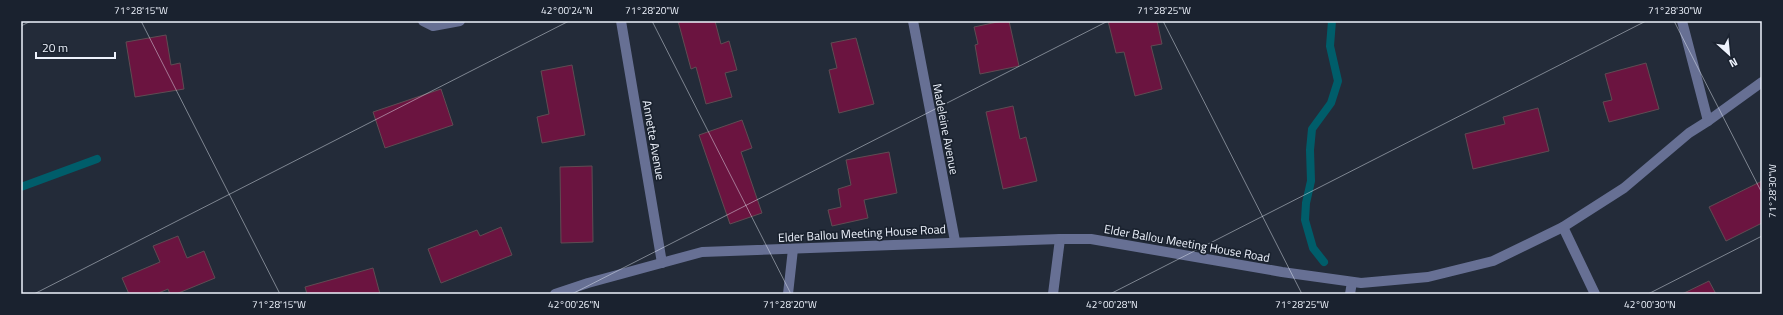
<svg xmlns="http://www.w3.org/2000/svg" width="1783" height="315" viewBox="0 0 1783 315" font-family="'Titillium Web',sans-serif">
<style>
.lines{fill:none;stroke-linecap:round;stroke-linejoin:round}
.stream{stroke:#005d6a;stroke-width:8}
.building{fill:#6b1440;stroke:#5f4c53}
.minor{stroke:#677094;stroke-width:10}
.ticks{fill:none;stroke:#eef3fd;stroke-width:1;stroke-opacity:0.45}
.labels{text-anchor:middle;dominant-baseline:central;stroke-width:3.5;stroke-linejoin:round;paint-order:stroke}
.street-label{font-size:12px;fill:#eef3fd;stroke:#1a222f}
.neatline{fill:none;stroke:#eef3fd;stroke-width:1.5}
.ticks-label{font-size:10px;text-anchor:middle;fill:#eef3fd}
</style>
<rect width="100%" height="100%" fill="#232b39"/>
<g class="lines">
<g class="stream">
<polyline points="21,187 97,159"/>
<polyline points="1324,262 1313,248 1305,220 1306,203 1311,181 1310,150 1312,129 1331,103 1338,81 1330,46 1332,21"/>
</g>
</g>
<g class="building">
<polygon points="678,21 715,21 721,44 729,41 737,70 725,73 732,97 706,104 696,67 691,69"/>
<polygon points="1002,21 1009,21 1019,66 980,74 975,45 978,44 974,27"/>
<polygon points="1108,21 1157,21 1162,44 1151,46 1162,89 1135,96 1124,52 1116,53"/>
<polygon points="166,35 171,65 180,63 184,89 135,97 126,42"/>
<polygon points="856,38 874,104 839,113 829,70 837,68 831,43"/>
<polygon points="1646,63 1659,109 1609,122 1603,102 1612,100 1605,74"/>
<polygon points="572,65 585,135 542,143 537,117 549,114 541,71"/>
<polygon points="441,89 453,125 385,148 373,112"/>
<polygon points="1013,106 1020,139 1026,137 1037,181 1003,189 986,112"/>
<polygon points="1538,108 1549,151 1473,169 1465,134 1505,124 1503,117"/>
<polygon points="742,120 752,148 741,152 762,213 730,224 699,135"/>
<polygon points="889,152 897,193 864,200 868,218 832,226 828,210 841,207 838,189 851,185 846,160"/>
<polygon points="592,166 593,242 561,243 560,167"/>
<polygon points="1762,181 1762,223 1726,241 1709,207"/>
<polygon points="501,227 512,255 441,283 428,249 477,230 480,236"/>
<polygon points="178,236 187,258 204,251 215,278 176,294 170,294 168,289 156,294 129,294 122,278 160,262 153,246"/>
<polygon points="373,268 380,294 307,294 305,287"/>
<polygon points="1709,281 1716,294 1682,294"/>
</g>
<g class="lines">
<g class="minor">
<polyline points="423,21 433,26 460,21"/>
<polyline points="621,21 662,263"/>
<polyline points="913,21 955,241"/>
<polyline points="1682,21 1708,121"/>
<polyline points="1563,227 1595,294"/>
<polyline points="555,294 588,283 702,252 1060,239 1091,239 1282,272 1361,283 1428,277 1493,261 1563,227 1624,188 1689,133 1708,121 1762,82"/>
<polyline points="788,294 793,249"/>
<polyline points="1053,294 1060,239"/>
<polyline points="1350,294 1352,282"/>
</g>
</g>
<path class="ticks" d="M141 21 280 294M652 21 791 294M1163 21 1302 294M1674 21 1762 193M21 26 31 21M34 294 569 21M572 294 1108 21M1110 294 1646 21M1648 294 1762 236"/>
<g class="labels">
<g class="street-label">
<text transform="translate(946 129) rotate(79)">Madeleine Avenue</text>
<text transform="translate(654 140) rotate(80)">Annette Avenue</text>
<text transform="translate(862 233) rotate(-3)">Elder Ballou Meeting House Road</text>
<text transform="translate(1187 243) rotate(10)">Elder Ballou Meeting House Road</text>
</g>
</g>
<rect width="1783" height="315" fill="none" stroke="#1a222f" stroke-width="44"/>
<g transform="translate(1729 54) rotate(153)" stroke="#1a222f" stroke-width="3" paint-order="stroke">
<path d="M0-3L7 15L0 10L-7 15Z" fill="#eef3fd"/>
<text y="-6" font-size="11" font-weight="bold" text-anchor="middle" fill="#eef3fd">N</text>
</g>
<path d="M36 52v6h79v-6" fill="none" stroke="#eef3fd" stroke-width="2"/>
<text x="42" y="52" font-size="12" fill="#eef3fd" stroke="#1a222f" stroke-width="3" paint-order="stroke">20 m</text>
<rect x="22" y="22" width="1739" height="271" class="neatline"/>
<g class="ticks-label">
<text x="141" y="14">71°28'15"W</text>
<text x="567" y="14">42°00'24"N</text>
<text x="652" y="14">71°28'20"W</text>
<text x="1164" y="14">71°28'25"W</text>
<text x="1675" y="14">71°28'30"W</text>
<text transform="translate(1772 191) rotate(-90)" y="4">71°28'30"W</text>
<text x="279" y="308">71°28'15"W</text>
<text x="574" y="308">42°00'26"N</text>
<text x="790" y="308">71°28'20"W</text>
<text x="1112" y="308">42°00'28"N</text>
<text x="1302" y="308">71°28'25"W</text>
<text x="1650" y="308">42°00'30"N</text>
</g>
</svg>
